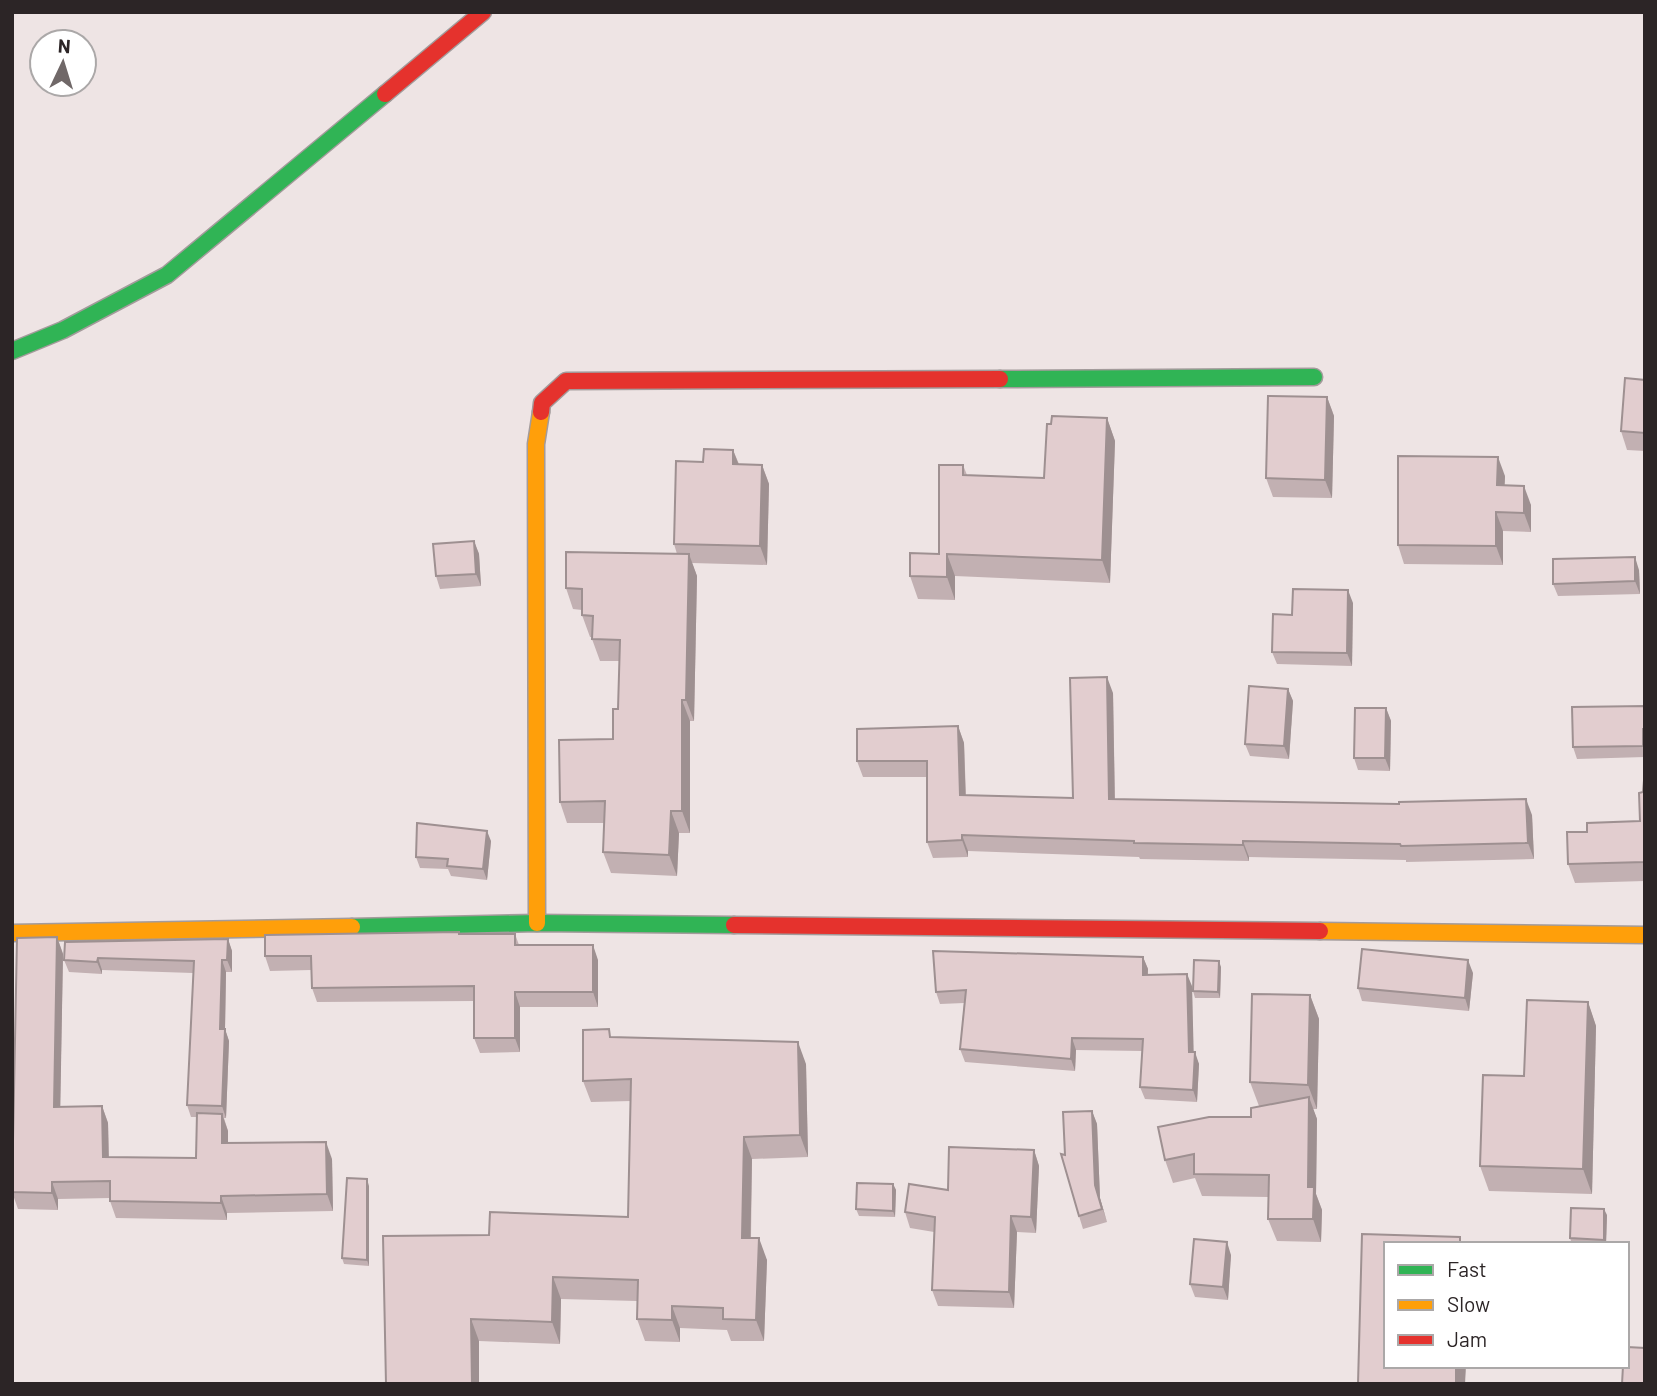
<svg xmlns="http://www.w3.org/2000/svg" width="1657" height="1396" viewBox="0 0 1657 1396" font-family="Barlow,sans-serif">
<style>
.lines{fill:none;stroke-linecap:round;stroke-linejoin:round}
.fast-casing{stroke:#a39b9b;stroke-width:19}
.slow-casing{stroke:#a39b9b;stroke-width:19}
.jam-casing{stroke:#a39b9b;stroke-width:19}
.fast{stroke:#30b455;stroke-width:16}
.slow{stroke:#ff9f0a;stroke-width:16}
.jam{stroke:#e5322d;stroke-width:16}
.wall{fill:#c2b0b2}
.shaded-wall{fill:#9e9091}
.building{fill:#e2cdcf;stroke:#9e9091;stroke-width:2}
</style>
<rect width="100%" height="100%" fill="#eee4e4"/>
<g class="lines">
<defs>
<g id="fast">
<polyline points="12,351 63,330 167,275 385,94"/>
<polyline points="1000,379 1314,377"/>
<polyline points="352,927 537,923 734,925"/>
</g>
<g id="slow">
<polyline points="537,923 536,444 541,412"/>
<polyline points="1320,931 1645,935"/>
<polyline points="12,933 352,927"/>
</g>
<g id="jam">
<polyline points="385,94 483,12"/>
<polyline points="541,412 542,403 566,381 1000,379"/>
<polyline points="734,925 1320,931"/>
</g>
</defs>
<use href="#fast" class="fast-casing"/>
<use href="#slow" class="slow-casing"/>
<use href="#jam" class="jam-casing"/>
<use href="#fast" class="fast"/>
<use href="#slow" class="slow"/>
<use href="#jam" class="jam"/>
</g>
<g class="wall">
<polygon points="1645,380 1645,451 1627,450 1621,431"/>
<polygon points="1327,397 1334,416 1332,498 1273,497 1266,478"/>
<polygon points="1107,418 1115,441 1110,583 955,576 955,600 918,599 910,576 939,554 963,465 967,475 1044,478 1051,424"/>
<polygon points="733,450 739,464 762,465 769,484 767,565 692,563 697,576 694,721 690,721 690,833 679,833 677,876 611,873 603,852 604,823 567,823 560,802 613,739 618,709 620,661 600,661 592,639 592,637 590,637 582,615 582,610 573,609 566,588 677,554 674,544 703,462"/>
<polygon points="1505,476 1504,486 1531,505 1531,532 1503,531 1503,565 1404,564 1398,545"/>
<polygon points="474,541 479,554 481,586 440,589 436,576"/>
<polygon points="1639,570 1640,594 1558,596 1553,584"/>
<polygon points="1353,603 1352,666 1277,664 1272,652"/>
<polygon points="1288,689 1293,701 1289,759 1250,756 1245,744"/>
<polygon points="1113,693 1115,799 1532,815 1534,859 1406,862 1406,860 1249,857 1249,861 1140,859 1139,857 968,851 968,857 933,858 927,842 927,777 863,777 857,761 958,726 964,743 966,795 1073,798"/>
<polygon points="1645,706 1645,757 1577,759 1573,747"/>
<polygon points="1386,708 1391,721 1390,771 1358,770 1354,758"/>
<polygon points="1645,780 1645,881 1575,883 1568,864 1587,832 1640,821"/>
<polygon points="491,841 487,880 451,876 448,869 420,868 416,857"/>
<polygon points="459,932 460,934 515,934 519,945 598,960 598,1007 520,1007 520,1052 480,1053 474,1038 474,1001 317,1002 312,988 311,970 270,971 265,956"/>
<polygon points="57,937 63,954 60,1107 102,1106 108,1123 109,1157 196,1158 197,1117 191,1117 187,1105 193,973 102,970 102,974 69,972 64,960 228,939 232,951 232,972 226,972 225,1029 229,1041 226,1118 224,1118 228,1131 228,1143 332,1159 333,1211 227,1213 227,1220 116,1218 110,1201 110,1198 58,1199 58,1210 18,1209 12,1192"/>
<polygon points="1143,957 1148,969 1148,975 1192,986 1193,1052 1199,1064 1197,1102 1145,1099 1140,1087 1142,1051 1076,1050 1075,1071 965,1062 960,1049 964,1003 940,1004 936,992"/>
<polygon points="1221,967 1220,998 1195,998 1193,991"/>
<polygon points="1473,973 1469,1011 1362,1001 1358,988"/>
<polygon points="1310,995 1319,1019 1317,1109 1313,1109 1317,1119 1316,1194 1322,1210 1321,1242 1277,1241 1268,1219 1268,1197 1202,1196 1195,1178 1173,1183 1165,1160 1251,1117 1262,1106 1259,1106 1250,1082"/>
<polygon points="1588,1002 1596,1026 1592,1194 1489,1191 1480,1166 1524,1076"/>
<polygon points="612,1037 806,1064 808,1157 752,1159 751,1238 767,1260 764,1341 731,1341 727,1330 680,1328 680,1342 645,1341 637,1319 637,1301 561,1299 560,1344 479,1341 479,1384 386,1384 489,1235 628,1217 631,1101 591,1102 583,1081"/>
<polygon points="1092,1111 1097,1124 1100,1198 1107,1222 1083,1229 1079,1216 1065,1155"/>
<polygon points="1034,1150 1039,1166 1036,1233 1017,1232 1014,1308 938,1306 932,1290 934,1232 910,1228 905,1212 948,1190"/>
<polygon points="893,1184 896,1190 895,1217 859,1216 856,1209"/>
<polygon points="369,1186 369,1266 344,1264 342,1258"/>
<polygon points="1607,1215 1606,1244 1572,1244 1570,1238"/>
<polygon points="1231,1255 1228,1300 1195,1297 1190,1284"/>
</g>
<g class="shaded-wall">
<polygon points="1327,397 1334,416 1332,498 1325,480"/>
<polygon points="1107,418 1115,441 1110,583 1102,560"/>
<polygon points="733,450 740,468 733,464"/>
<polygon points="1498,457 1505,476 1504,504 1497,485"/>
<polygon points="762,465 769,484 767,565 760,546"/>
<polygon points="1524,486 1531,505 1531,532 1524,513"/>
<polygon points="1496,512 1503,531 1503,565 1496,546"/>
<polygon points="474,541 479,554 481,586 476,574"/>
<polygon points="689,554 697,576 694,721 686,700"/>
<polygon points="947,554 955,576 955,600 947,577"/>
<polygon points="1635,557 1639,570 1640,594 1635,581"/>
<polygon points="1348,590 1353,603 1352,666 1347,653"/>
<polygon points="1107,677 1113,693 1115,815 1109,799"/>
<polygon points="1288,689 1293,701 1289,759 1284,746"/>
<polygon points="682,700 690,721 690,833 682,811"/>
<polygon points="1386,708 1391,721 1390,771 1385,758"/>
<polygon points="958,726 964,743 966,811 960,795"/>
<polygon points="1643,729 1645,735 1645,751 1643,746"/>
<polygon points="1526,799 1532,815 1534,859 1528,843"/>
<polygon points="671,811 679,833 677,876 669,855"/>
<polygon points="487,831 491,841 487,880 483,869"/>
<polygon points="962,835 968,851 968,857 962,840"/>
<polygon points="1243,841 1249,857 1249,861 1243,845"/>
<polygon points="57,937 63,954 60,1124 54,1107"/>
<polygon points="228,939 232,951 232,972 227,960"/>
<polygon points="593,945 598,960 598,1007 593,992"/>
<polygon points="1143,957 1148,969 1147,987 1143,975"/>
<polygon points="98,958 102,970 102,974 97,962"/>
<polygon points="222,960 226,972 225,1029 229,1041 226,1118 222,1106 220,1029"/>
<polygon points="1468,960 1473,973 1469,1011 1465,998"/>
<polygon points="1219,961 1221,967 1220,998 1218,992"/>
<polygon points="1187,974 1192,986 1194,1064 1189,1052"/>
<polygon points="515,992 520,1007 520,1052 515,1038"/>
<polygon points="1310,995 1319,1019 1317,1109 1308,1085"/>
<polygon points="1588,1002 1596,1026 1592,1194 1583,1169"/>
<polygon points="1072,1038 1076,1050 1075,1071 1071,1059"/>
<polygon points="798,1042 806,1064 808,1157 800,1135"/>
<polygon points="1195,1052 1199,1064 1197,1102 1193,1090"/>
<polygon points="1309,1097 1317,1119 1316,1194 1322,1210 1321,1242 1313,1219 1308,1187"/>
<polygon points="102,1106 108,1123 109,1174 103,1157"/>
<polygon points="1092,1111 1097,1124 1100,1198 1107,1222 1095,1185"/>
<polygon points="222,1114 228,1131 228,1160 222,1143"/>
<polygon points="744,1137 752,1159 750,1260 742,1238"/>
<polygon points="326,1142 332,1159 333,1211 327,1194"/>
<polygon points="1034,1150 1039,1166 1036,1233 1031,1217"/>
<polygon points="367,1179 369,1186 369,1266 367,1260"/>
<polygon points="52,1182 58,1199 58,1210 52,1193"/>
<polygon points="893,1184 896,1190 895,1217 893,1211"/>
<polygon points="221,1196 227,1213 227,1220 221,1203"/>
<polygon points="1604,1209 1607,1215 1606,1244 1604,1240"/>
<polygon points="1011,1216 1017,1232 1014,1308 1009,1292"/>
<polygon points="759,1238 767,1260 764,1341 756,1320"/>
<polygon points="1227,1242 1231,1255 1228,1300 1223,1287"/>
<polygon points="553,1277 561,1299 560,1344 552,1322"/>
<polygon points="672,1306 680,1328 680,1342 672,1320"/>
<polygon points="471,1319 479,1341 479,1384 472,1384"/>
<polygon points="1456,1366 1466,1366 1465,1384 1456,1384"/>
</g>
<g class="building">
<polygon points="1625,378 1645,380 1645,433 1621,431"/>
<polygon points="1268,396 1327,397 1325,480 1266,478"/>
<polygon points="1052,416 1107,418 1102,560 947,554 947,577 910,576 910,553 939,554 939,465 963,465 963,475 1044,478 1047,424 1051,424"/>
<polygon points="704,449 733,450 733,464 762,465 760,546 674,544 676,461 703,462"/>
<polygon points="1398,456 1498,457 1497,485 1524,486 1524,513 1496,512 1496,546 1398,545"/>
<polygon points="474,541 476,574 436,576 433,544"/>
<polygon points="566,552 689,554 686,700 682,700 682,811 671,811 669,855 603,852 605,801 560,802 559,740 613,739 613,709 618,709 620,640 592,639 593,616 582,615 582,589 566,588"/>
<polygon points="1635,557 1635,581 1553,584 1553,559"/>
<polygon points="1293,589 1348,590 1347,653 1272,652 1273,614 1292,615"/>
<polygon points="1107,677 1109,799 1399,804 1399,802 1526,799 1528,843 1401,846 1400,844 1243,841 1243,845 1134,843 1134,841 962,835 962,840 927,842 927,761 857,761 857,729 958,726 960,795 1073,798 1070,678"/>
<polygon points="1249,686 1288,689 1284,746 1245,744"/>
<polygon points="1645,706 1645,729 1643,729 1643,746 1573,747 1572,707"/>
<polygon points="1355,708 1386,708 1385,758 1354,758"/>
<polygon points="1644,780 1645,862 1568,864 1567,832 1587,832 1587,823 1640,821 1639,793 1643,792"/>
<polygon points="417,823 487,831 483,869 447,866 448,859 416,857"/>
<polygon points="459,932 459,934 515,934 515,945 593,945 593,992 515,992 515,1038 474,1038 474,986 312,988 311,956 265,956 265,935"/>
<polygon points="57,937 54,1107 102,1106 103,1157 196,1158 197,1113 222,1114 222,1143 326,1142 327,1194 221,1196 221,1203 110,1201 110,1181 52,1182 52,1193 12,1192 17,938"/>
<polygon points="228,939 227,960 222,960 220,1029 225,1029 222,1106 187,1105 194,961 98,958 97,962 64,960 65,942"/>
<polygon points="1362,949 1468,960 1465,998 1358,988"/>
<polygon points="933,951 1143,957 1143,975 1187,974 1189,1052 1195,1052 1193,1090 1140,1087 1143,1039 1072,1038 1071,1059 960,1049 966,990 936,992"/>
<polygon points="1194,960 1219,961 1218,992 1193,991"/>
<polygon points="1252,994 1310,995 1308,1085 1250,1082"/>
<polygon points="1527,1000 1588,1002 1583,1169 1480,1166 1483,1075 1524,1076"/>
<polygon points="609,1029 610,1037 798,1042 800,1135 744,1137 742,1238 759,1238 756,1320 723,1319 723,1308 672,1306 672,1320 637,1319 638,1280 553,1277 552,1322 471,1319 472,1384 386,1384 383,1236 489,1235 490,1212 628,1217 631,1079 583,1081 583,1030"/>
<polygon points="1309,1097 1308,1187 1314,1187 1313,1219 1268,1219 1269,1175 1194,1174 1194,1154 1165,1160 1158,1127 1209,1117 1251,1117 1251,1108"/>
<polygon points="1092,1111 1095,1185 1102,1209 1079,1216 1061,1154 1065,1155 1063,1112"/>
<polygon points="949,1147 1034,1150 1031,1217 1011,1216 1009,1292 932,1290 935,1217 905,1212 909,1184 948,1190"/>
<polygon points="347,1178 367,1179 367,1260 342,1258"/>
<polygon points="857,1183 893,1184 893,1211 856,1209"/>
<polygon points="1571,1208 1604,1209 1604,1240 1570,1238"/>
<polygon points="1362,1234 1460,1237 1460,1244 1386,1244 1386,1366 1456,1366 1456,1384 1358,1384"/>
<polygon points="1194,1239 1227,1242 1223,1287 1190,1284"/>
<polygon points="1627,1347 1645,1348 1645,1384 1622,1384 1623,1366 1627,1366"/>
</g>
<rect width="1657" height="1396" fill="none" stroke="#2c2526" stroke-width="28"/>
<rect x="1384" y="1242" width="245" height="126" fill="#ffffff" stroke="#aba8a8" stroke-width="2"/>
<rect x="1398" y="1265" width="35" height="10" fill="#30b455" stroke="#aba8a8" stroke-width="2"/>
<text x="1447" y="1277" font-size="21" fill="#2c2526">Fast</text>
<rect x="1398" y="1300" width="35" height="10" fill="#ff9f0a" stroke="#aba8a8" stroke-width="2"/>
<text x="1447" y="1312" font-size="21" fill="#2c2526">Slow</text>
<rect x="1398" y="1335" width="35" height="10" fill="#e5322d" stroke="#aba8a8" stroke-width="2"/>
<text x="1447" y="1347" font-size="21" fill="#2c2526">Jam</text>
<g transform="translate(63 63) rotate(4)"><circle r="33" fill="#ffffff" stroke="#aba8a8" stroke-width="2"/>
<path d="M0-5L12 26L0 18L-12 26Z" fill="#706868"/>
<text y="-10" font-size="19" font-weight="bold" text-anchor="middle" fill="#2c2526">N</text>
</g>
</svg>
